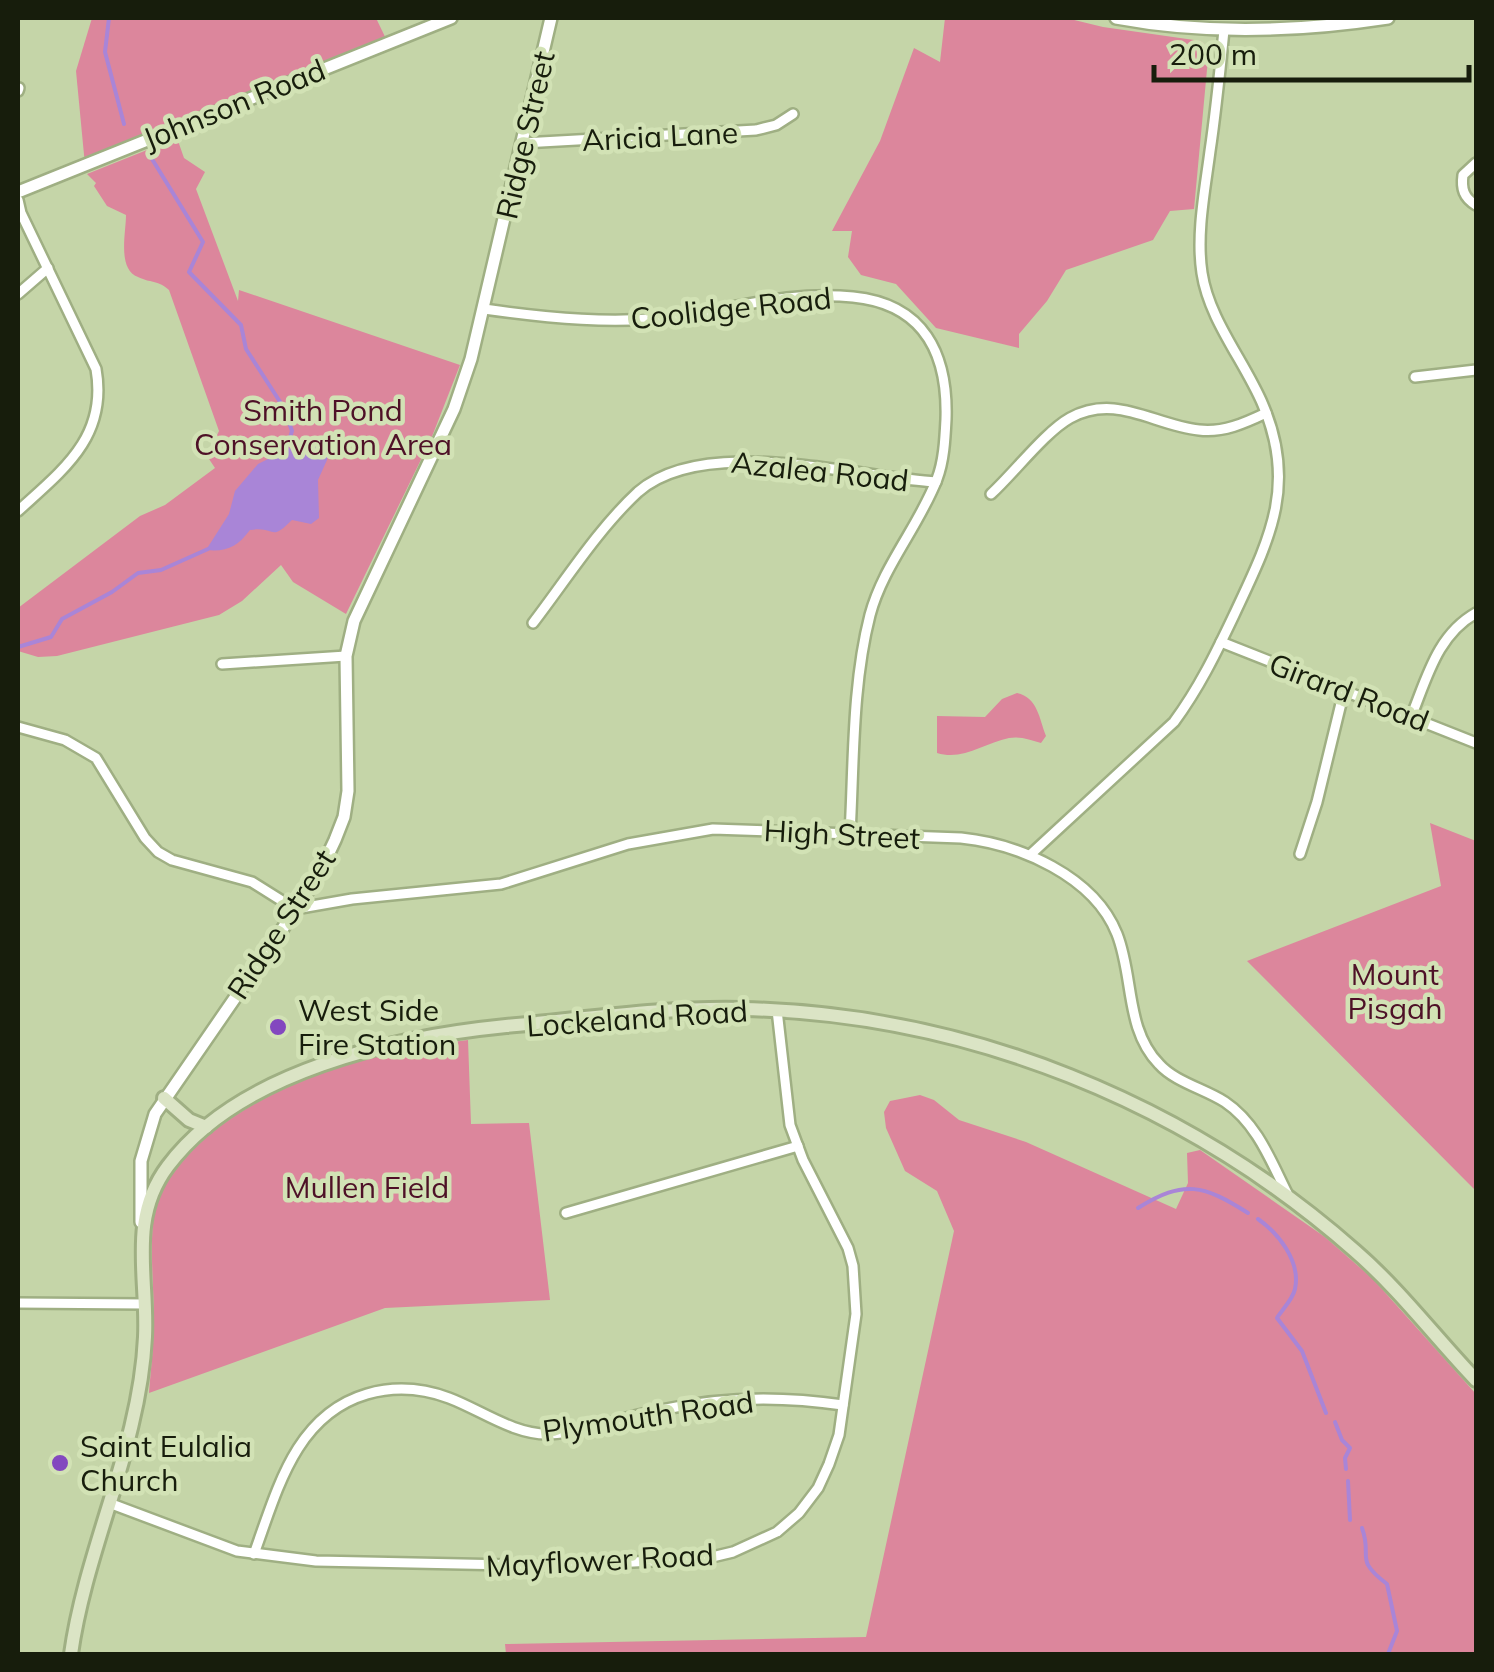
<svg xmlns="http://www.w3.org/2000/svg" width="1494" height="1672" viewBox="0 0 1494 1672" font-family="Mulish,sans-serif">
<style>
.green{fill:#dc869c}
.water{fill:#a985d7}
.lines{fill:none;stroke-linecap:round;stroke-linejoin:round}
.stream{stroke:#a985d7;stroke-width:4}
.minor-casing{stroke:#9faf83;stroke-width:14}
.tertiary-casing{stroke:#9faf83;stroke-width:16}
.secondary-casing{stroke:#9faf83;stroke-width:18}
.minor{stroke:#fff;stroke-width:9}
.tertiary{stroke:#fff;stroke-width:11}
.secondary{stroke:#dbe4c5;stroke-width:12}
.poi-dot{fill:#8348bf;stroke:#d2e2b5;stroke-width:4}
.labels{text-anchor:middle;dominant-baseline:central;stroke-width:9;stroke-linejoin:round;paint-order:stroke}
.street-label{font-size:30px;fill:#171d0c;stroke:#d2e2b5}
.park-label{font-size:30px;fill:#4e1127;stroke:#d2e2b5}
.poi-label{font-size:30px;fill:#171d0c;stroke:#d2e2b5;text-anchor:start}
</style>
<rect width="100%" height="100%" fill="#c5d5a8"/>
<g class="green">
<polygon points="92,18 376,18 388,43 85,165 76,71"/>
<polygon points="945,18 1066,18 1103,27 1201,41 1209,48 1194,209 1170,211 1153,240 1066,270 1047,301 1019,334 1019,348 936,328 896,284 861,275 848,257 852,231 832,231 880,141 914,48 940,62"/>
<path d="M177 138 184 158 205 172 196 189 238 301 239 290 460 365 458 370 431 439 346 614 293 582 281 565 242 601 219 615 57 656 38 657 18 651V608L140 516 165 505 215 468 207 456 219 431 169 290C158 280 150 283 138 277 117 269 126 233 126 215L107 206 94 186 96 183 87 174Z"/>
<path d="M1017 693C1038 698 1039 718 1046 736L1041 743C1031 740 1020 736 1009 738 984 743 963 761 937 753V716L985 717 1002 699Z"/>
<polygon points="1430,823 1476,841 1476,1191 1247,961 1441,886"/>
<path d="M468 1040 471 1124 529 1123 550 1300 385 1308 149 1393C151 1368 154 1342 154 1317 154 1280 145 1215 164 1181 168 1173 178 1166 184 1159 252 1084 371 1052 468 1040Z"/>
<polygon points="920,1095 934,1100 959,1120 1026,1142 1176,1209 1188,1183 1187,1153 1200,1150 1325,1237 1373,1279 1476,1394 1476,1654 506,1654 505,1644 866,1637 954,1231 937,1191 905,1171 886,1128 884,1112 890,1101"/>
</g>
<path class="water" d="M304 441 328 445 327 460 318 480 319 518 311 524 292 520C269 543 277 526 250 530 237 547 227 552 206 550L229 514 235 491 258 464Z"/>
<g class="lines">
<g class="stream">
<polyline points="109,18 105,52 124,124"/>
<polyline points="152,159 203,242 189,272 241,325 246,349 284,408 292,431 286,451"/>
<polyline points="18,647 51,637 62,619 112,592 138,573 161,570 208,549"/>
<path d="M1138 1208C1184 1179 1204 1185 1248 1213"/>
<path d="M1258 1219C1278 1233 1301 1261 1295 1289 1293 1299 1282 1310 1277 1318L1302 1351 1326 1413"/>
<polyline points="1335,1422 1342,1440 1350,1448 1345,1458 1346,1469"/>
<polyline points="1348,1481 1350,1520"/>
<path d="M1362 1528C1373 1558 1353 1558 1387 1584L1397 1631 1388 1654"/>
</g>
<defs>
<g id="minor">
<polyline points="18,91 19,88"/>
<polyline points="523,143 756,130 776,125 793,114"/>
<path d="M1476 163 1463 175C1461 189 1464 198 1476 205"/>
<path d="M18 200 21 213 96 369C108 437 63 470 18 511"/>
<polyline points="18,294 48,268"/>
<path d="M484 309C548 318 615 325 680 316 738 307 793 291 853 297 924 304 948 354 946 419 945 439 944 461 937 479 919 526 883 566 870 615 852 685 854 762 850 834"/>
<polyline points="1415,377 1476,370"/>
<path d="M991 494C1014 473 1045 432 1070 418 1116 393 1153 425 1199 430 1223 433 1245 423 1266 413"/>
<path d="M533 623C566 580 598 529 638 492 704 434 854 477 936 482"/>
<polyline points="1221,642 1476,743"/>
<polyline points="222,664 346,656"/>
<path d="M1411 717C1427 678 1437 635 1476 613"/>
<path d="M18 727 65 740 96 758 145 838 158 852 172 860 252 882 295 909 352 899 501 884 628 844 713 829 961 838C1019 844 1094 876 1117 934 1134 977 1125 1029 1159 1064 1175 1082 1205 1089 1225 1102 1258 1124 1272 1164 1289 1197"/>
<polyline points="1300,854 1317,802 1344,691"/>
<path d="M1030 855 1174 722C1199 688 1216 653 1234 615 1268 542 1298 487 1263 405 1245 362 1209 320 1202 273 1196 234 1205 190 1210 151 1216 111 1220 70 1224 30"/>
<polyline points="566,1213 798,1146"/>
<polyline points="18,1303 144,1304"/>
<polyline points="109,1503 237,1551 316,1561 559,1566 708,1558 733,1552 777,1532 799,1513 818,1488 829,1464 839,1435 856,1314 853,1266 848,1248 803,1160 790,1125 777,1010"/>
<path d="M254 1554C277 1491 295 1415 367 1394 395 1386 422 1388 449 1398 481 1410 514 1435 549 1434 586 1432 624 1417 661 1410 719 1397 783 1396 843 1405"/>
</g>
<g id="tertiary">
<path d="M1116 18C1207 35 1297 32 1388 18"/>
<polyline points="18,192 451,18"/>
<polyline points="141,1222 141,1161 155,1114 290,918 319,874 335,840 344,817 348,791 346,656 354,621 454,409 471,359 551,18"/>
</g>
<g id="secondary">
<polyline points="164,1098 189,1120 206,1127"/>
<path d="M71 1654C86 1547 140 1446 145 1337 148 1276 128 1219 168 1166 239 1071 395 1037 506 1026 585 1019 664 1007 743 1009 968 1014 1186 1102 1355 1251 1400 1290 1435 1337 1476 1380"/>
</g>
</defs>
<use href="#minor" class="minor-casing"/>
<use href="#tertiary" class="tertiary-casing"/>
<use href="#secondary" class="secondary-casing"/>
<use href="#minor" class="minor"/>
<use href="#tertiary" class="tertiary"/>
<use href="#secondary" class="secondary"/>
</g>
<g class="poi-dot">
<circle cx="278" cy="1027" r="10"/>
<circle cx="60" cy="1463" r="10"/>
</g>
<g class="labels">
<g class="street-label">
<text transform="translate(234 104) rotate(-22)">Johnson Road</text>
<text transform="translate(525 135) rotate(-77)">Ridge Street</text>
<text transform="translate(660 136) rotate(-3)">Aricia Lane</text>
<text transform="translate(731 308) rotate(-6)">Coolidge Road</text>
<text transform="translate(820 471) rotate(6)">Azalea Road</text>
<text transform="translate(1349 692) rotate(21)">Girard Road</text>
<text transform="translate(842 834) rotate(3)">High Street</text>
<text transform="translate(281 924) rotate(-57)">Ridge Street</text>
<text transform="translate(637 1018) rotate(-4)">Lockeland Road</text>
<text transform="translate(648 1416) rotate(-8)">Plymouth Road</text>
<text transform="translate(600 1560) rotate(-3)">Mayflower Road</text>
</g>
<g class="park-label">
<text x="323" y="410">Smith Pond<tspan x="323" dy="34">Conservation Area</tspan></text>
<text x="1395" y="974">Mount<tspan x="1395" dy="34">Pisgah</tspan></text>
<text x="367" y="1187">Mullen Field</text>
</g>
<g class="poi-label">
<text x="298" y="1010">West Side<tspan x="298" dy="34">Fire Station</tspan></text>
<text x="80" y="1446">Saint Eulalia<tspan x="80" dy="34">Church</tspan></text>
</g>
</g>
<rect width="1494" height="1672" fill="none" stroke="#171d0c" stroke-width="40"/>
<path d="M1154 65v15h315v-15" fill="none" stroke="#171d0c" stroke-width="5"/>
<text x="1169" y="65" font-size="30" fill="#171d0c" stroke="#d2e2b5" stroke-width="8" paint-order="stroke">200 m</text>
</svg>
